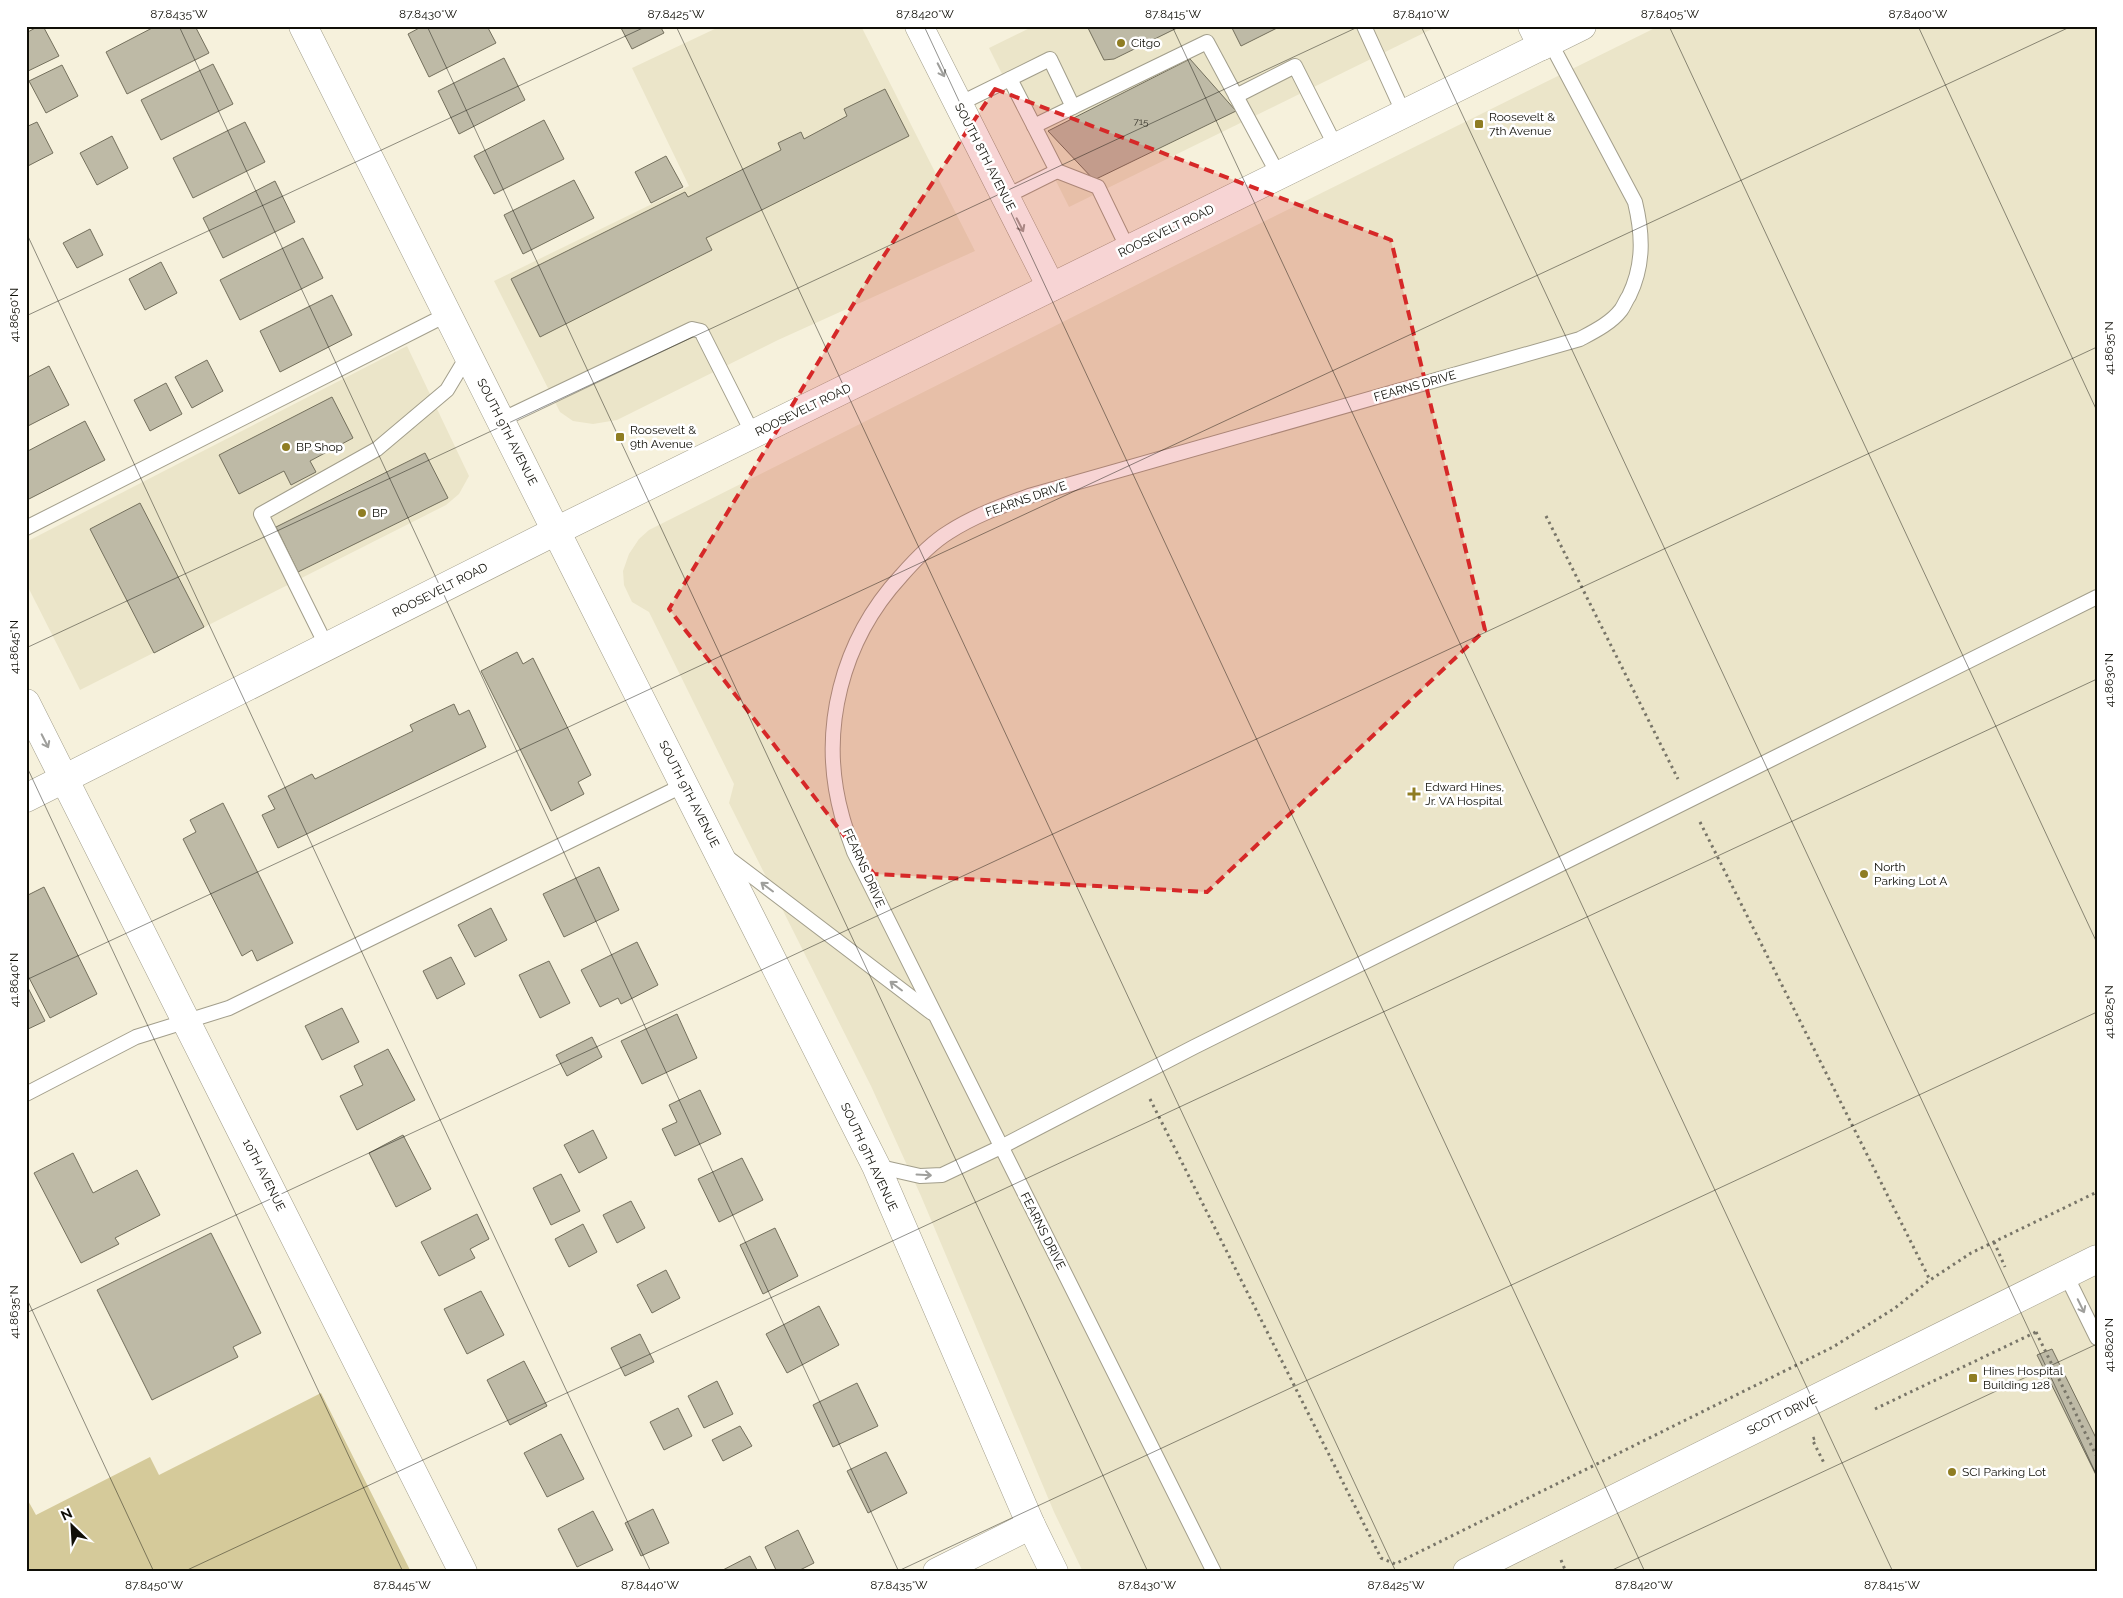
<svg xmlns="http://www.w3.org/2000/svg" width="2123" height="1598" viewBox="0 0 2123 1598" font-family="Raleway,sans-serif">
<style>
.built{fill:#ebe5c9}
.green{fill:#d5ca9a}
.building{fill:#bebaa6;stroke:#74705d}
.lines{fill:none;stroke-linecap:round;stroke-linejoin:round}
.service-casing{stroke:#a29e8b;stroke-width:16}
.minor-casing{stroke:#a29e8b;stroke-width:29}
.tertiary-casing{stroke:#a29e8b;stroke-width:29}
.secondary-casing{stroke:#a29e8b;stroke-width:29}
.path{stroke:#787568;stroke-width:3;stroke-dasharray:2.5 4;stroke-linecap:butt}
.service{stroke:#fff;stroke-width:14}
.minor{stroke:#fff;stroke-width:28}
.tertiary{stroke:#fff;stroke-width:28}
.secondary{stroke:#fff;stroke-width:28}
.oneway{stroke:#9f9f9c}
.marked{fill:#d62828;fill-opacity:0.2;stroke:#d62828;stroke-width:4;stroke-dasharray:10 6;stroke-linejoin:round}
.ticks{fill:none;stroke:#100f08;stroke-width:1;stroke-opacity:0.45}
.poi-dot{fill:#8f7d23;stroke:#fff;stroke-width:2}
.labels{text-anchor:middle;dominant-baseline:central;stroke-width:5;stroke-linejoin:round;paint-order:stroke}
.number-label{font-size:10px;fill:#3c3a30}
.poi-label{font-size:12px;fill:#100f08;stroke:#fff;text-anchor:start}
.street-label{font-size:12px;fill:#100f08;stroke:#fff}
.neatline{fill:none;stroke:#100f08;stroke-width:2}
.ticks-label{font-size:12px;text-anchor:middle;fill:#100f08}
</style>
<rect width="100%" height="100%" fill="#f6f1dc"/>
<g class="built">
<polygon points="721,26 861,26 975,251 778,340 617,420 593,424 573,421 560,412 494,281 689,186 632,68"/>
<polygon points="1034,26 1438,26 1069,207 989,48"/>
<polygon points="1659,26 2097,26 2097,1572 1083,1572 1054,1512 921,1196 871,1086 729,803 734,784 649,612 632,602 624,585 623,571 629,554 639,539 649,530 1178,264"/>
<polygon points="407,346 469,476 459,494 446,505 80,690 26,583 26,542"/>
</g>
<polygon class="green" points="321,1393 411,1572 26,1572 26,1497 36,1515 150,1457 159,1475"/>
<g class="building">
<polygon points="39,26 43,26 59,56 26,72 26,33"/>
<polygon points="156,26 195,26 209,53 127,94 106,52"/>
<polygon points="423,26 487,26 496,43 429,77 408,34"/>
<polygon points="620,26 660,26 664,33 632,49"/>
<polygon points="1087,26 1181,26 1114,59 1104,60"/>
<polygon points="1231,26 1281,26 1241,46"/>
<polygon points="504,58 525,100 459,134 438,91"/>
<polygon points="1190,59 1236,111 1094,180 1048,131"/>
<polygon points="213,64 233,104 161,140 141,100"/>
<polygon points="62,65 78,96 46,113 29,81"/>
<polygon points="885,89 909,136 706,238 712,250 540,337 511,279 685,192 688,197 781,150 778,143 801,132 804,139 847,116 844,109"/>
<polygon points="544,120 564,159 494,194 474,156"/>
<polygon points="37,122 53,153 26,167 26,127"/>
<polygon points="245,122 265,162 193,198 173,158"/>
<polygon points="112,136 128,168 97,185 80,153"/>
<polygon points="666,156 683,187 651,203 635,172"/>
<polygon points="574,180 594,218 523,254 504,215"/>
<polygon points="275,181 295,222 223,258 203,218"/>
<polygon points="90,229 103,255 77,268 63,243"/>
<polygon points="303,238 323,278 240,320 220,280"/>
<polygon points="161,262 177,293 145,310 129,279"/>
<polygon points="332,295 352,335 280,372 260,331"/>
<polygon points="207,360 223,391 192,408 175,377"/>
<polygon points="49,366 69,405 26,427 26,378"/>
<polygon points="166,383 182,414 150,431 134,400"/>
<polygon points="332,397 353,438 310,461 316,472 291,485 284,471 239,494 219,455"/>
<polygon points="85,421 105,460 27,500 26,452"/>
<polygon points="425,453 448,498 298,572 276,527"/>
<polygon points="140,503 204,627 154,653 90,529"/>
<polygon points="517,652 523,664 533,658 591,775 578,782 584,794 551,811 481,671"/>
<polygon points="454,704 459,715 469,710 486,747 278,848 262,815 275,809 268,796 312,774 315,779 413,731 410,725"/>
<polygon points="223,803 293,943 257,961 252,950 242,956 183,839 196,832 190,820"/>
<polygon points="599,867 619,910 564,937 543,894"/>
<polygon points="44,887 97,994 50,1018 26,972 26,896"/>
<polygon points="491,908 507,940 475,957 458,925"/>
<polygon points="637,942 658,985 621,1004 618,998 600,1007 581,970"/>
<polygon points="451,957 465,984 437,999 423,971"/>
<polygon points="549,961 570,1003 540,1018 519,975"/>
<polygon points="26,984 45,1021 26,1030"/>
<polygon points="342,1008 359,1042 322,1060 305,1026"/>
<polygon points="677,1014 697,1058 642,1084 621,1041"/>
<polygon points="592,1037 602,1057 567,1076 556,1055"/>
<polygon points="388,1049 415,1100 357,1130 340,1096 363,1085 354,1066"/>
<polygon points="700,1090 721,1134 675,1156 662,1129 677,1122 669,1105"/>
<polygon points="593,1130 607,1158 579,1173 564,1145"/>
<polygon points="403,1135 431,1189 396,1207 369,1153"/>
<polygon points="73,1153 93,1193 137,1170 160,1215 115,1238 119,1244 81,1263 34,1173"/>
<polygon points="742,1158 763,1200 719,1222 698,1179"/>
<polygon points="561,1174 580,1211 551,1225 533,1188"/>
<polygon points="631,1201 645,1228 617,1243 603,1215"/>
<polygon points="477,1214 489,1239 470,1249 475,1258 439,1276 421,1242"/>
<polygon points="583,1224 597,1252 569,1267 555,1239"/>
<polygon points="775,1228 798,1276 763,1294 740,1245"/>
<polygon points="211,1233 261,1333 233,1347 238,1357 152,1400 97,1290"/>
<polygon points="666,1270 680,1298 652,1313 637,1285"/>
<polygon points="481,1291 504,1335 467,1354 444,1309"/>
<polygon points="819,1306 839,1345 787,1373 766,1334"/>
<polygon points="640,1334 654,1362 625,1376 611,1348"/>
<polygon points="2052,1349 2097,1440 2097,1477 2037,1355"/>
<polygon points="524,1361 547,1406 510,1425 487,1380"/>
<polygon points="717,1381 733,1414 704,1428 688,1396"/>
<polygon points="857,1383 878,1426 833,1447 813,1405"/>
<polygon points="678,1408 692,1436 664,1450 650,1422"/>
<polygon points="740,1426 752,1446 723,1461 712,1440"/>
<polygon points="561,1434 584,1479 547,1497 524,1453"/>
<polygon points="886,1452 907,1493 868,1513 847,1471"/>
<polygon points="653,1509 669,1543 641,1556 625,1523"/>
<polygon points="593,1511 613,1550 577,1567 558,1529"/>
<polygon points="798,1530 814,1563 796,1572 777,1572 765,1547"/>
<polygon points="750,1556 758,1572 719,1572"/>
</g>
<g class="lines">
<defs>
<g id="service">
<polyline points="1364,26 1404,114"/>
<polyline points="1010,79 1057,171 1098,187 1128,249"/>
<polyline points="1236,96 1295,66 1336,147"/>
<polyline points="959,104 1050,59 1073,107 1207,42 1279,176"/>
<polyline points="1034,126 1073,107"/>
<polyline points="1005,197 1057,171"/>
<polyline points="501,420 692,329 701,331 753,434"/>
<polyline points="26,528 448,314"/>
<polyline points="327,647 261,514 377,449 447,390 468,355"/>
<polyline points="727,857 932,1013"/>
<polyline points="26,1094 136,1037 229,1008 684,785"/>
<polyline points="876,1166 920,1176 942,1175 1001,1147 1194,1047 2097,597"/>
<polyline points="2066,1275 2097,1338"/>
<path d="M1214 1572 854 852C850 840 845 828 842 816 818 730 842 640 901 576 915 560 931 543 949 532 974 516 1001 506 1029 496L1580 339C1595 331 1611 323 1621 310 1624 306 1626 300 1629 296 1644 265 1643 235 1635 202L1550 42"/>
</g>
<g id="minor">
<polyline points="919,26 1051,287"/>
<polyline points="1532,26 1542,46"/>
<polyline points="556,531 876,1166 1031,1525 1054,1572"/>
<polyline points="26,703 463,1572"/>
<polyline points="937,1572 1031,1525"/>
<polyline points="1467,1572 2097,1259"/>
</g>
<polyline id="tertiary" points="303,26 556,531"/>
<polyline id="secondary" points="26,798 556,531 1582,26"/>
</defs>
<use href="#service" class="service-casing"/>
<use href="#minor" class="minor-casing"/>
<use href="#tertiary" class="tertiary-casing"/>
<use href="#secondary" class="secondary-casing"/>
<g class="path">
<polyline points="1546,516 1678,779"/>
<polyline points="1700,822 1930,1280"/>
<polyline points="1150,1099 1381,1558 1395,1564 1833,1347 1895,1308 1930,1280 1971,1253 2097,1192"/>
<polyline points="1994,1242 2005,1267"/>
<polyline points="2036,1332 2097,1457"/>
<polyline points="1875,1409 2036,1332"/>
<polyline points="1815,1438 1812,1439 1825,1465"/>
<polyline points="1561,1560 1566,1572"/>
</g>
<use href="#service" class="service"/>
<use href="#minor" class="minor"/>
<use href="#tertiary" class="tertiary"/>
<use href="#secondary" class="secondary"/>
</g>
<defs><path id="oneway-shaft" d="M-6 0H5M1.5-3L5.5 0L1.5 3" fill="none" stroke-width="1.6" stroke-linecap="round" stroke-linejoin="round" transform="scale(1.25)"/></defs>
<g class="oneway">
<use href="#oneway-shaft" transform="translate(941 70) rotate(63)"/>
<use href="#oneway-shaft" transform="translate(1020 225) rotate(63)"/>
<use href="#oneway-shaft" transform="translate(45 741) rotate(63)"/>
<use href="#oneway-shaft" transform="translate(767 887) rotate(-143)"/>
<use href="#oneway-shaft" transform="translate(896 986) rotate(-143)"/>
<use href="#oneway-shaft" transform="translate(924 1175) rotate(3)"/>
<use href="#oneway-shaft" transform="translate(2081 1306) rotate(64)"/>
</g>
<path class="marked" d="M995 89 1391 240 1485 630 1207 892 874 874 669 609 871 275Z"/>
<path class="ticks" d="M179 26 899 1572M427 26 1148 1572M676 26 1396 1572M924 26 1645 1572M1172 26 1893 1572M1421 26 2097 1476M1669 26 2097 943M1918 26 2097 411M26 232 651 1572M26 316 647 26M26 648 1360 26M26 765 403 1572M26 980 2072 26M26 1297 154 1572M26 1313 2097 347M183 1572 2097 679M896 1572 2097 1012M1608 1572 2097 1344"/>
<g class="poi-dot">
<circle cx="1121" cy="43" r="5"/>
<rect x="1474" y="119" width="10" height="10" rx="2.5"/>
<rect x="615" y="432" width="10" height="10" rx="2.5"/>
<circle cx="286" cy="447" r="5"/>
<circle cx="362" cy="513" r="5"/>
<path d="M1411.5 786.5h5v5h5v5h-5v5h-5v-5h-5v-5h5z"/>
<circle cx="1864" cy="874" r="5"/>
<rect x="1968" y="1373" width="10" height="10" rx="2.5"/>
<circle cx="1952" cy="1472" r="5"/>
</g>
<g class="labels">
<g class="number-label">
<text x="1141" y="121">715</text>
</g>
<g class="poi-label">
<text x="1131" y="43">Citgo</text>
<text x="1489" y="117">Roosevelt &amp;<tspan x="1489" dy="14">7th Avenue</tspan></text>
<text x="630" y="430">Roosevelt &amp;<tspan x="630" dy="14">9th Avenue</tspan></text>
<text x="296" y="447">BP Shop</text>
<text x="372" y="513">BP</text>
<text x="1425" y="787">Edward Hines,<tspan x="1425" dy="14">Jr. VA Hospital</tspan></text>
<text x="1874" y="867">North<tspan x="1874" dy="14">Parking Lot A</tspan></text>
<text x="1983" y="1371">Hines Hospital<tspan x="1983" dy="14">Building 128</tspan></text>
<text x="1962" y="1472">SCI Parking Lot</text>
</g>
<g class="street-label">
<text transform="translate(985 157) rotate(63)">SOUTH 8TH AVENUE</text>
<text transform="translate(1166 231) rotate(-26)">ROOSEVELT ROAD</text>
<text transform="translate(1415 386) rotate(-16)">FEARNS DRIVE</text>
<text transform="translate(803 410) rotate(-26)">ROOSEVELT ROAD</text>
<text transform="translate(507 432) rotate(63)">SOUTH 9TH AVENUE</text>
<text transform="translate(1026 499) rotate(-19)">FEARNS DRIVE</text>
<text transform="translate(440 590) rotate(-27)">ROOSEVELT ROAD</text>
<text transform="translate(689 794) rotate(63)">SOUTH 9TH AVENUE</text>
<text transform="translate(864 868) rotate(66)">FEARNS DRIVE</text>
<text transform="translate(869 1157) rotate(65)">SOUTH 9TH AVENUE</text>
<text transform="translate(264 1175) rotate(63)">10TH AVENUE</text>
<text transform="translate(1043 1231) rotate(63)">FEARNS DRIVE</text>
<text transform="translate(1782 1415) rotate(-26)">SCOTT DRIVE</text>
</g>
</g>
<rect width="2123" height="1598" fill="none" stroke="#ffffff" stroke-width="55"/>
<g transform="translate(72 1526) rotate(335)" stroke="#ffffff" stroke-width="4" paint-order="stroke">
<path d="M0-4L9 19L0 12L-9 19Z" fill="#100f08"/>
<text y="-8" font-size="14" font-weight="bold" text-anchor="middle" fill="#100f08">N</text>
</g>
<rect x="28" y="28" width="2068" height="1542" class="neatline"/>
<g class="ticks-label">
<text x="179" y="18">87.8435°W</text>
<text x="428" y="18">87.8430°W</text>
<text x="676" y="18">87.8425°W</text>
<text x="925" y="18">87.8420°W</text>
<text x="1173" y="18">87.8415°W</text>
<text x="1421" y="18">87.8410°W</text>
<text x="1670" y="18">87.8405°W</text>
<text x="1918" y="18">87.8400°W</text>
<text transform="translate(14 315) rotate(-90)" y="4">41.8650°N</text>
<text transform="translate(2109 348) rotate(-90)" y="4">41.8635°N</text>
<text transform="translate(14 647) rotate(-90)" y="4">41.8645°N</text>
<text transform="translate(2109 680) rotate(-90)" y="4">41.8630°N</text>
<text transform="translate(14 980) rotate(-90)" y="4">41.8640°N</text>
<text transform="translate(2109 1012) rotate(-90)" y="4">41.8625°N</text>
<text transform="translate(14 1312) rotate(-90)" y="4">41.8635°N</text>
<text transform="translate(2109 1345) rotate(-90)" y="4">41.8620°N</text>
<text x="154" y="1589">87.8450°W</text>
<text x="402" y="1589">87.8445°W</text>
<text x="650" y="1589">87.8440°W</text>
<text x="899" y="1589">87.8435°W</text>
<text x="1147" y="1589">87.8430°W</text>
<text x="1396" y="1589">87.8425°W</text>
<text x="1644" y="1589">87.8420°W</text>
<text x="1892" y="1589">87.8415°W</text>
</g>
</svg>
